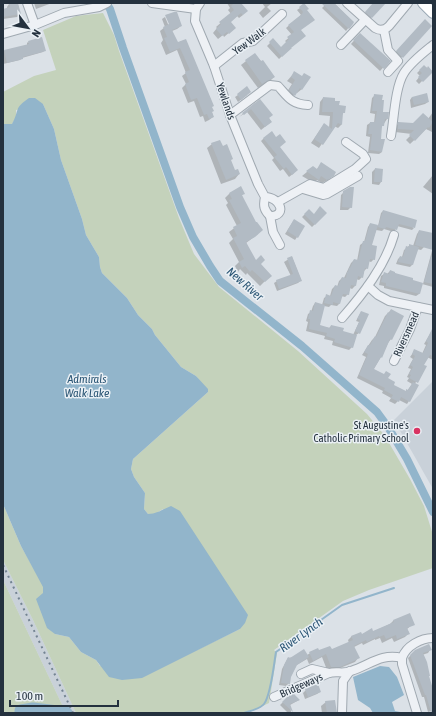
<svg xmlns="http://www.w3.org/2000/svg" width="436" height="716" viewBox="0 0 436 716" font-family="'Asap Condensed',sans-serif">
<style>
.built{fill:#c9d1d9}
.green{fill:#c4d2bb}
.water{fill:#92b5cb}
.shadow{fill:#0003}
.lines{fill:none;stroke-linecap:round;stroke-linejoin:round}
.stream{stroke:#92b5cb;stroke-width:2}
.canal{stroke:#92b5cb;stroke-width:8}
.river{stroke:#92b5cb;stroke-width:13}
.building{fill:#b2bbc4}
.minor-casing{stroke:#a0a9b1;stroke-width:10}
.major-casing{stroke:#99a7b4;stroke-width:12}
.minor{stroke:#eef1f5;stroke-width:8}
.major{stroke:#fff;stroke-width:10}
.rail{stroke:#738392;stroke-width:2;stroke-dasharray:2 4;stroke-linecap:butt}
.poi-dot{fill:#d93362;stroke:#eaf0f5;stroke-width:1.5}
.labels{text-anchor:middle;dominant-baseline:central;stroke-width:3;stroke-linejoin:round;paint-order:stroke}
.street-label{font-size:11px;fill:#24313e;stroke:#eaf0f5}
.poi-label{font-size:11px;fill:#24313e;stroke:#eaf0f5;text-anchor:end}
.water-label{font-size:12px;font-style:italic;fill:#2b5675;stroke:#eaf0f5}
</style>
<rect width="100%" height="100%" fill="#dbe1e7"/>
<g class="built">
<polygon points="433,381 433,489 394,420"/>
<polygon points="3,560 33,620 76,713 66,713 3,580"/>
</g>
<g class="green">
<polygon points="103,13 114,35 119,51 179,218 194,254 219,287 298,351 367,414 385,436 410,479 424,506 433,535 433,568 369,590 343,601 274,650 277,653 269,703 248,713 76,713 33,620 3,560 3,504 21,546 44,587 43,593 55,634 69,637 81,652 96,660 100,666 197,650 240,629 163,509 155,514 148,514 144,509 145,493 134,477 131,469 133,459 208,392 196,376 181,367 155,335 152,329 138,315 127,298 102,273 100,267 99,257 86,235 82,219 61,160 54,129 43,104 16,110 16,117 12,124 3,124 3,92 34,76 56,70 43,30 76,16"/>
<polygon points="3,580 66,713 3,713"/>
</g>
<g class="water">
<path d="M29 98H35L43 104 54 129 61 160 82 219 86 235 99 257 100 267 102 273 127 298 138 315 152 329 155 335 181 367 196 376 208 389V392L133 459 131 469 134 477 145 493 144 509 148 514C157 514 163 509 171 506L180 511 248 615 245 623 240 629 142 678 122 680 109 677 96 660 81 652 69 637 55 634 47 628 36 599 43 593V587L21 546 3 504V124H12C20 110 13 109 29 98Z"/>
<polygon points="380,666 389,667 397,677 404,695 392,702 395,711 406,713 373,713 370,708 358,700 353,677"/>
</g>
<g class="shadow">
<polygon points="17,3 20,14 17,17 3,19 3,10 7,9 7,7 9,4"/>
<polygon points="34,3 52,3 36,9"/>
<polygon points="227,3 240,3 243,15 239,18 237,16 230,22 231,31 224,37 223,35 218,39 213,33 217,28 216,27 231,14 228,10 230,8"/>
<polygon points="262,3 272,3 267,7 271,11 263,18 259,13 265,7"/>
<polygon points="322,3 334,3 353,22 346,31 322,8 325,5"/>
<polygon points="374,3 384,3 369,20 363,15"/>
<polygon points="300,8 306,10 300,31 290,48 279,59 267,46 273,40 281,48 287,43 285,41 292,35 286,28 301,15 297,10"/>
<polygon points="165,17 170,29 181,26 177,29 172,31 177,43 185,40 211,107 213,117 209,120 205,122 203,116 200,117 194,101 188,103 182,88 186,84 182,76 186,73 177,50 166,55 161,43 163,40 160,31 165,27 162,19"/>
<polygon points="425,20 431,26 399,60 394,54"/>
<polygon points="360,34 389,61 380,71 351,44"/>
<polygon points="28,42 44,51 43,52 22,58 20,60 3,64 3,58 4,58 3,52 4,51 27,46 27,43"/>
<polygon points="255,54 274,77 270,81 258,88 241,65"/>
<polygon points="424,66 432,71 419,84 416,81 420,76 417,73"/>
<polygon points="294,73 302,89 297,93 296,92 290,99 285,95 292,84 287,81"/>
<polygon points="238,95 247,95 238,102 235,97"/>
<polygon points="375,95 381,100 382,113 387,119 381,128 379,140 382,152 379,154 368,153 370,137 366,136 367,125 370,123 374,123 375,114 370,113 372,98"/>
<polygon points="412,97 428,102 425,104 411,108 410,100"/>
<polygon points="323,98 334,102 344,112 342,115 341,125 338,128 334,126 319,148 311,143 324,124 329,128 330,116 319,115 320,102"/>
<polygon points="260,100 271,122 261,130 247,112 239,117"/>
<polygon points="433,112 433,131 432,132 426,129 410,144 406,140 412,134 395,132 395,127 399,123 413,124 428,119"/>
<polygon points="264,138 279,147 294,173 289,177 283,169 280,171 272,160 274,158 261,141"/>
<polygon points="212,144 230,160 234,171 239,174 235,179 221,184 207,148"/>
<polygon points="322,164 333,175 328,180 322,183 317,180 314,183 302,176 313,167 316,170"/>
<polygon points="375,169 381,182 379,185 372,184 372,172"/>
<polygon points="433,175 433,194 423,187"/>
<polygon points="241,188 244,193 241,196 258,234 246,243 255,262 270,276 260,286 247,273 246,275 240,269 238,272 235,266 239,262 229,243 233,239 229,232 237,226 226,205 228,203 225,198 229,194"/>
<polygon points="344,192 351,207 348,210 340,210 341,195"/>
<polygon points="309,210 314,215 326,213 312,227 302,217"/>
<polygon points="383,211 414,228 412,230 397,226 394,232 384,229 382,231 376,230 371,246 374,259 371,262 368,261 367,268 364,271 362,277 359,280 356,279 355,286 352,289 350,288 348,294 345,297 341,296 339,304 337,306 331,305 329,307 324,306 319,326 329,328 331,326 342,332 353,335 359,322 356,321 361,312 359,333 356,335 352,347 349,350 332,345 333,341 324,339 325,336 306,331 308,322 306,321 308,314 311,312 313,306 315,303 322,305 324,298 327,296 330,296 332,289 335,286 337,287 339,281 342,278 344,278 351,263 354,260 357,261 360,245 364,242 368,227 370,224 378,226 381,213"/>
<polygon points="294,220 297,237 295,240 285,234"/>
<polygon points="419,231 424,247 421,250 417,249 412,265 410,267 396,264 398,259 400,257 402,257 404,250 410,245 413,246 417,234"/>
<polygon points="433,247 433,287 422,284 419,294 416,296 384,288 384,286 379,285 381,276 384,274 387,274 390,271 412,281 423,284"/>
<polygon points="292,257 301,280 298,283 277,291 274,283 277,281 291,276 284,262"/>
<polygon points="391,310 391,339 388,343 381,357 373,370 387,379 392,385 405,392 407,391 412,384 407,381 409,378 407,377 411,369 408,368 413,359 410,357 415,350 422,354 426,345 424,344 433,329 433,360 427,357 415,384 409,401 407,404 399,400 395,404 389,401 391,398 382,393 383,391 357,378 366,357 362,355 372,340 375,337 385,316"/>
<polygon points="394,620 413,624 407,629 409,633 405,637 394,642 392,638 382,643 380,638 375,640 375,639 363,645 362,643 354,647 358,658 355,662 335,670 327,670 322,657 309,664 307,659 295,666 290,676 289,683 286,686 279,685 282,669 288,658 307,655 317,649 319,652 331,650 349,643 348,640 352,636 373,632 390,624"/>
<polygon points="430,650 428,653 422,655 433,692 433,713 432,711 428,712 424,697 422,697 408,658 415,651"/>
<polygon points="306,690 320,692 317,694 305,699 303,693"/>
<polygon points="287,698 299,700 290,705 291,712 290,713 288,713 280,705"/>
<polygon points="326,702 336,713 322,713 321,706"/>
</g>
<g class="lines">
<path class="stream" d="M244 713C250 711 260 709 264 704 271 695 274 663 276 652L342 605 394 588"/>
<polyline class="canal" points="106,3 110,9 123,48 180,207 193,237 210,266 220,281 302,346 377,412 388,427 407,459 433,512"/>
<polyline class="river" points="21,713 21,711 33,709 66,713"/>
</g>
<g class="building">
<polygon points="9,3 18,3 21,14 3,17 3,9 10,7"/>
<polygon points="234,3 241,3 248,11 243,15 241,13 231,22 236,28 229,34 227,32 222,36 216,29 221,24 219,22 234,10 231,6"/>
<polygon points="304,3 309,9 307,10 315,20 301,30 306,36 291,48 292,48 282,57 269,42 273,38 281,47 289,39 287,37 294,32 288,25 302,14 303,12 299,7"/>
<polygon points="321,3 334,3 354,22 353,24 349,29"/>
<polygon points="373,3 386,3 372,18 365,12"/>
<polygon points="174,12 177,12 182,26 172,30 178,42 186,39 214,106 212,107 214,111 212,112 214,117 209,119 207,114 204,115 197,98 191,100 185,84 189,82 185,72 190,70 180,48 170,52 164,38 167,37 163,27 169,24 165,15"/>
<polygon points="425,19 432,26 403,58 396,51"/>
<polygon points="360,33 391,61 384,69 353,40"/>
<polygon points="42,37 46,51 23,57 23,59 7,63 4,50 29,44 28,41"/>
<polygon points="255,53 261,61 263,60 275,77 262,84 245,60"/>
<polygon points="424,65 427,68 428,66 433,72 423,82 418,77 422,73 419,70"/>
<polygon points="294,71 302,76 304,73 311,77 302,90 300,88 295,96 289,90 295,80 291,77"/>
<polygon points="247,86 251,92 241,100 237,94"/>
<polygon points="427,93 429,102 414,105 412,97"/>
<polygon points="374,94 383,95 382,100 384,100 383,112 389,112 388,119 385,119 384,126 382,126 381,139 385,139 382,152 370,150 372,134 368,134 370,122 375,122 377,111 372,111"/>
<polygon points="323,97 335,98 335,101 340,101 339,105 346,106 345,113 343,113 342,125 338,123 323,145 314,139 324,123 332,129 333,112 322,112"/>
<polygon points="260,99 273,115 269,118 272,122 265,127 251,109 244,115 242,113"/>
<polygon points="423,113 433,122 429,128 428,127 415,141 409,135 414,130 398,129 398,122 413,123"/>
<polygon points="272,131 276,137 280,134 286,142 280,147 298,170 292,175 286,167 284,169 274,157 277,155 263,138"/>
<polygon points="220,140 223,146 227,144 233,159 231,160 235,170 238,169 240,174 226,180 211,143"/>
<polygon points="321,162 336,172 334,176 327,180 321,176 319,180 306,171 313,166 317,169"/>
<polygon points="375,168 383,169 382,182 374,182"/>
<polygon points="241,186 245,194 242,195 244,199 256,222 257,222 263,230 255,237 246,242 256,260 261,255 265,260 261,264 272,276 265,282 252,270 250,272 245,266 242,268 239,262 244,259 233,238 237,236 233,227 241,223 229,200 232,199 229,193"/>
<polygon points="350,187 354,187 352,208 342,207 343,191"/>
<polygon points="320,206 327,213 315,225 304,214 309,209 314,214"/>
<polygon points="383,210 417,220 415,228 399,224 397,230 386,227 385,229 378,227"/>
<polygon points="294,219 305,226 298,238 287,231"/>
<polygon points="370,223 378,225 372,245 377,246 375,260 370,259 368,269 365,268 363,278 358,276 356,286 351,285 349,295 343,294 340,304 333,302 333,305 324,303 326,294 331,296 335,285 338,286 342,277 346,278 347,272 348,272 349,268 350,268 354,259 358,260 363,241 365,241"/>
<polygon points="419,230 433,233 433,250 415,245"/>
<polygon points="409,244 419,247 413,265 398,262 400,256 403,257 406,246 409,247"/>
<polygon points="292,256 302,281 279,289 276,280 293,274 287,258"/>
<polygon points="431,257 433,257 433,284 424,282"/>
<polygon points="390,270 395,272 395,273 413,278 413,280 423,283 420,294 386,286 386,283 381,282 384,272 389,274"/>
<polygon points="315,302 325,305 320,325 330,328 331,325 344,328 343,331 357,335 353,348 334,342 335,339 326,336 327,333 309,329 310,319 308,319 310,310 313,311"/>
<polygon points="391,309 404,316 392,340 390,339 382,358 381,357 374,369 384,374 386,371 391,374 388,378 395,382 394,385 406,391 406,389 408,390 413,382 419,385 410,402 401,397 399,402 391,398 393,395 384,390 385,388 359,375 368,354 364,352 368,345 370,345 375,336 376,337 388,312 389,313"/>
<polygon points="361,311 369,314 360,334 355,331 360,320 357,319"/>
<polygon points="433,327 433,356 430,355 424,365 427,366 418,383 409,378 411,375 409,374 413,367 410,365 415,356 412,354 414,349 423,353 428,343 426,341"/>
<polygon points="410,613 415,625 407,628 410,634 397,639 396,635 386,639 384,635 379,637 379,636 367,642 366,640 354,646 360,658 340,667 331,667 326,654 313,661 309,652 318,648 319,650 330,646 332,649 353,640 351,636 361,632 362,634 372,628 373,631 394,622 393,620"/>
<polygon points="429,644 432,650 423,653 427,662 430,676 429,676 433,689 433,712 431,712 426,695 425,695 410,655 415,650"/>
<polygon points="304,649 309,657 297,665 291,677 290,684 281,683 284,665 288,657 290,658"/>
<polygon points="318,684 321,692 308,697 305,689"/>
<polygon points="294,694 300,700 290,704 293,712 282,702 287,697"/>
<polygon points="335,700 337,713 327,713 325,701"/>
</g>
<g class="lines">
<defs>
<g id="minor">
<polyline points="27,3 35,25"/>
<polyline points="152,3 196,9"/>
<path d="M200 3 196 9 195 21 214 66 230 115 258 184 265 197C263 206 264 210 270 216 288 216 280 197 265 197"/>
<path d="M347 3 375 28C380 31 385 30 389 26L408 3"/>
<polyline points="384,30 388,50 398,61 388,72"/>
<polyline points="3,34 35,25 64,13 99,7 107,3"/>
<polyline points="341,45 365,20"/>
<polyline points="214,66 243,43 253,41 282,14"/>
<path d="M230 115 270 85 278 86C288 97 291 104 308 105"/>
<path d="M391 136C394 119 395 87 404 73 411 62 423 53 433 45"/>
<polyline points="303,189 323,195 327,194 358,176"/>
<polyline points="278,202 310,184 324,188 355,169 366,159 363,154 346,142"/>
<polyline points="270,216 273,232 280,245"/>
<polyline points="368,286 378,295 389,301 433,310"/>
<path d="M342 318C363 294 385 266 394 235"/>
<polyline points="394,361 410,329 418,307"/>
<polyline points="402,658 402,664 417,713"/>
<polyline points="301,674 312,669 329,673"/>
<path d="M274 697 329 673C336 671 344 674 351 671 370 665 381 653 402 658 406 646 421 638 433 638"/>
<polyline points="342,713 343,681 350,671"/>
</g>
<polyline id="major" points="423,3 433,13"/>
</defs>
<use href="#minor" class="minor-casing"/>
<use href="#major" class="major-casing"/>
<use href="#minor" class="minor"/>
<use href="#major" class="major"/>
<polyline class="rail" points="3,565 73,713"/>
</g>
<circle class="poi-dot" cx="417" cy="431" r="4"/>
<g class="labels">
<g class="street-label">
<text transform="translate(249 41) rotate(-36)">Yew Walk</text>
<text transform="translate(226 101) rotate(71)">Yewlands</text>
<text transform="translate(406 334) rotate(-66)">Riversmead</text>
<text transform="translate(301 685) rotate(-24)">Bridgeways</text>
</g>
<g class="poi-label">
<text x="409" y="425">St Augustine's<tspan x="409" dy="13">Catholic Primary School</tspan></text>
</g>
<g class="water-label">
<text transform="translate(245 284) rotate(41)">New River</text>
<text x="87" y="379">Admirals<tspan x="87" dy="14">Walk Lake</tspan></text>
<text transform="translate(301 635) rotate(-36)">River Lynch</text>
</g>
</g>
<rect width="436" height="716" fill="none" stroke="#24313e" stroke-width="8"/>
<g transform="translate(28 28) rotate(122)" stroke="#eaf0f5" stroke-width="3" paint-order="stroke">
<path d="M0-3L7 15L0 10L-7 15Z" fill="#24313e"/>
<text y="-6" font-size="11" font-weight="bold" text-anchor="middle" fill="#24313e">N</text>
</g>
<path d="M10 700v6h108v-6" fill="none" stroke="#24313e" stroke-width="2"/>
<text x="16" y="700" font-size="12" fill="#24313e" stroke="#eaf0f5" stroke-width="3" paint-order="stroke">100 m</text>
</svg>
